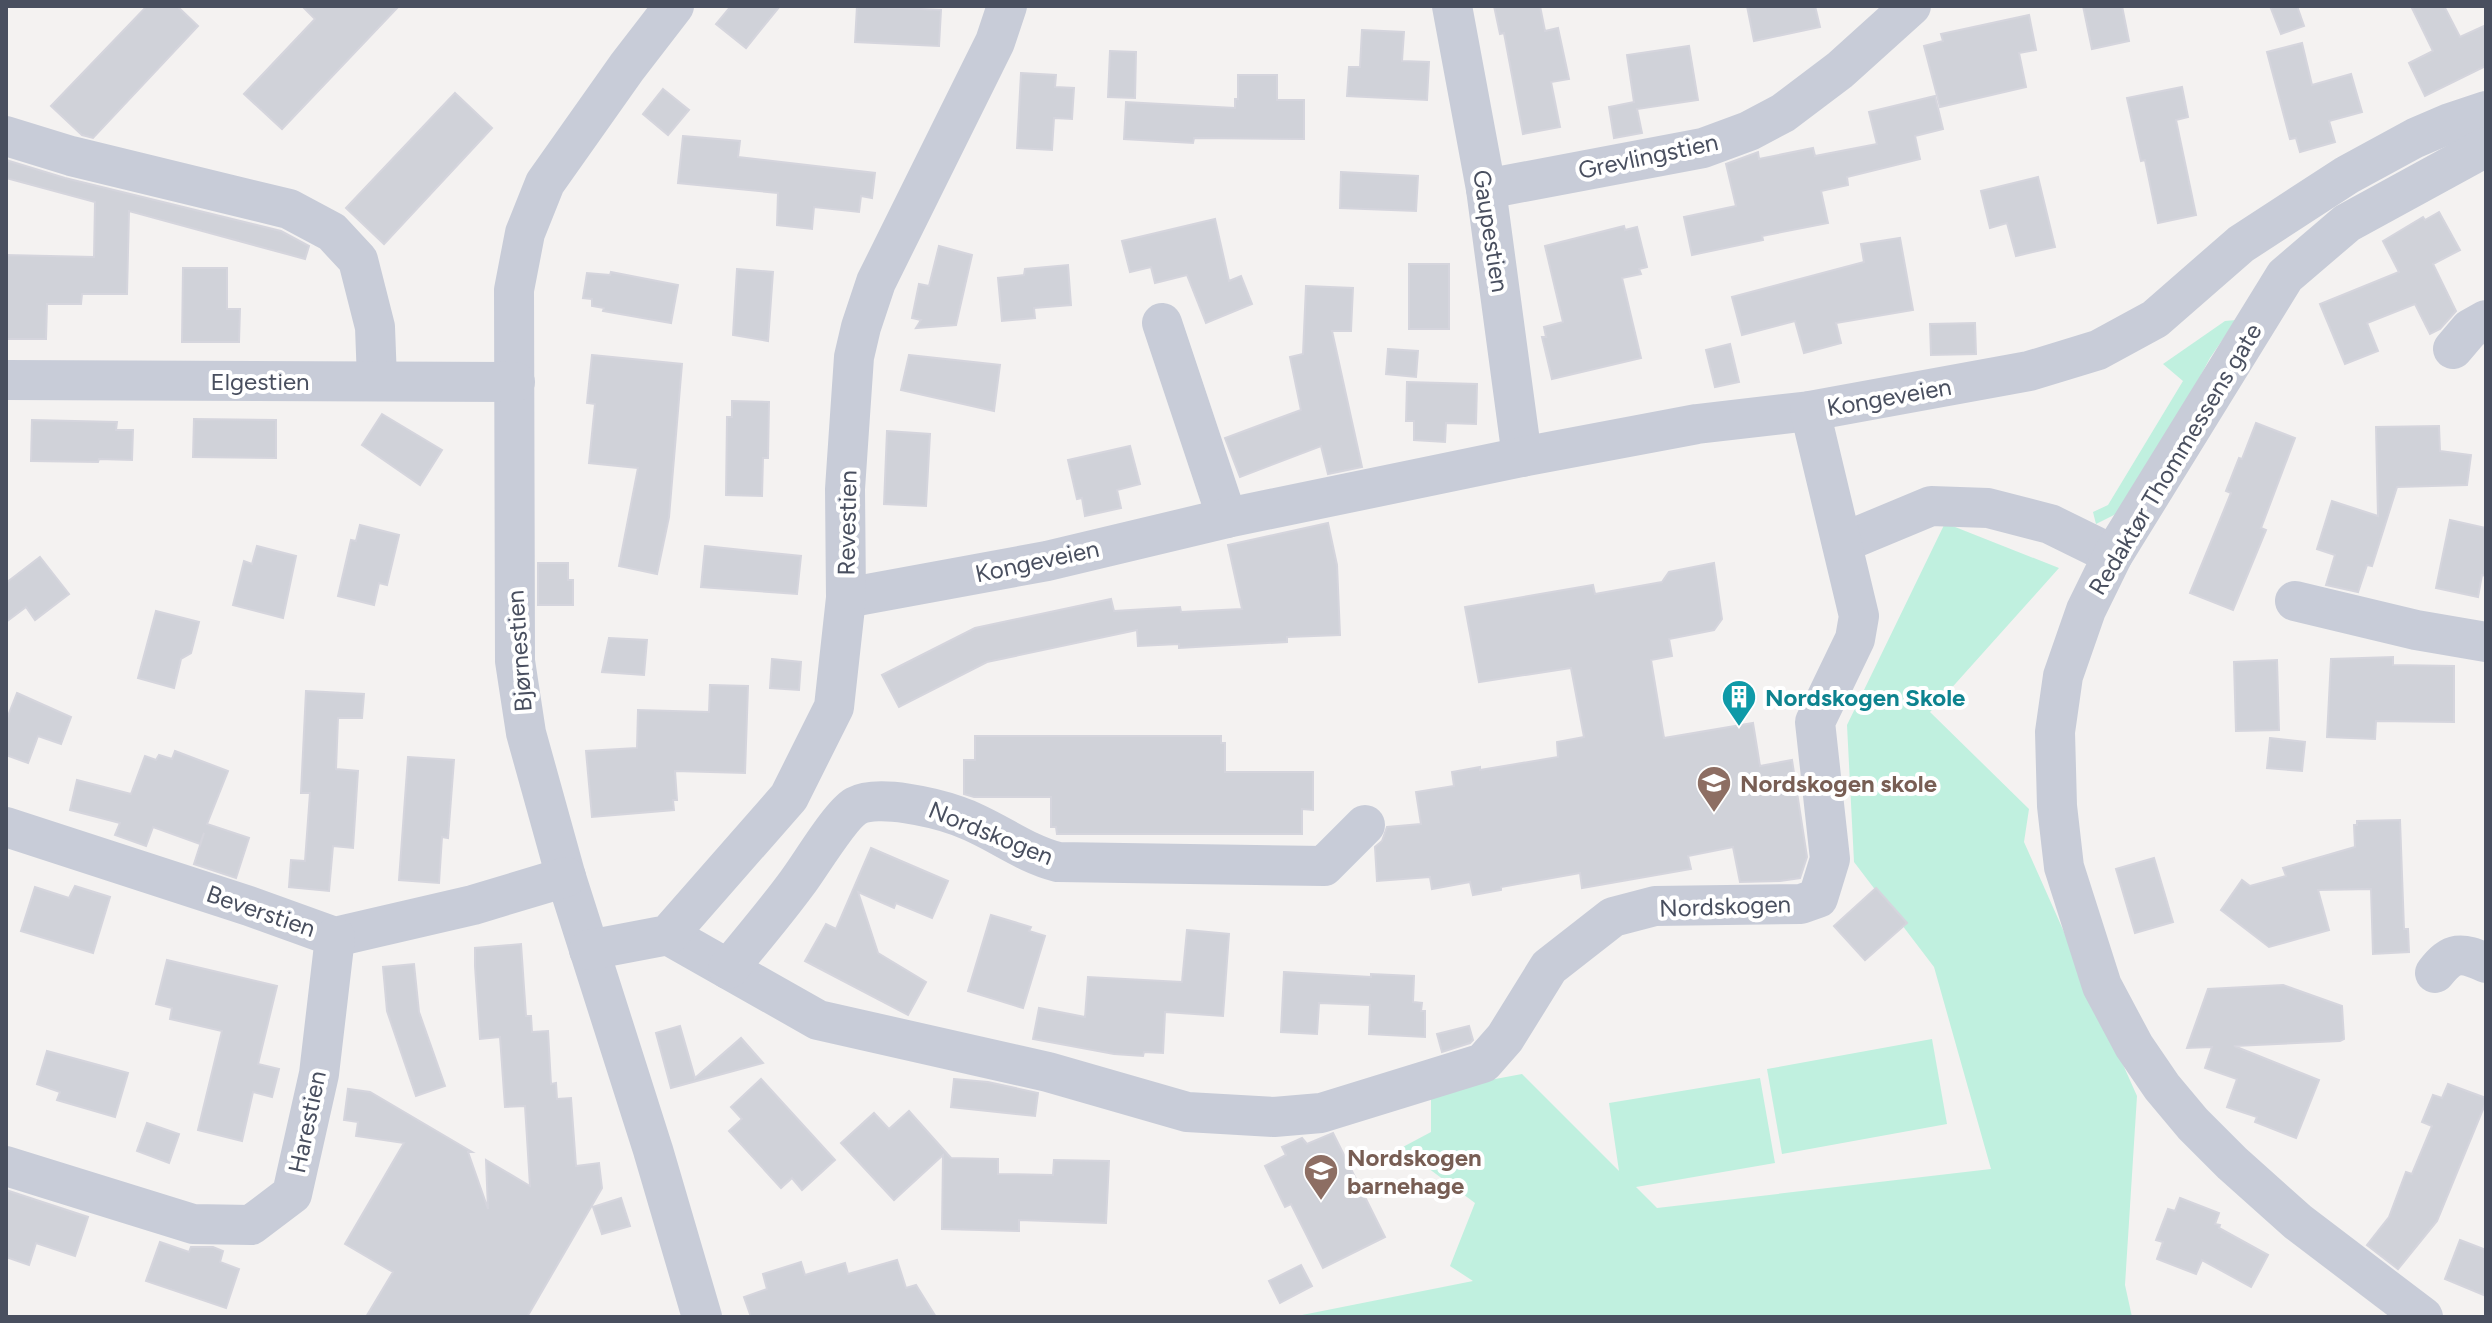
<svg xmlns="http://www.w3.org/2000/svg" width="2492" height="1323" viewBox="0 0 2492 1323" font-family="Figtree,sans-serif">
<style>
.green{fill:#c0f0df}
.building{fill:#d0d2d9;stroke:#d5d5dd;stroke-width:2}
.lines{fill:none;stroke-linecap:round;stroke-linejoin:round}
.minor{stroke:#c8ccd8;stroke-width:40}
.labels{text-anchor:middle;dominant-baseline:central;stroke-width:8;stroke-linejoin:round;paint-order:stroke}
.street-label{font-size:24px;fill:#494f5f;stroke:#fff}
.culture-label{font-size:24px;font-weight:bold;fill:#0d838f;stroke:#fff;text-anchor:start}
.education-label{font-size:24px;font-weight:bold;fill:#785e54;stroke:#fff;text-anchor:start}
</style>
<rect width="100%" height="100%" fill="#f4f2f1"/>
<g class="green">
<polygon points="2236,320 2210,358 2137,494 2118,513 2096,524 2093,512 2108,505 2183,381 2163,364 2225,321"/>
<polygon points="1945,523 2059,568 1930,712 2029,809 2024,842 2137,1096 2125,1285 2132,1317 1292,1317 1473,1281 1450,1266 1475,1203 1401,1148 1431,1132 1431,1091 1522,1074 1619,1171 1609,1103 1760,1078 1775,1163 1636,1187 1657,1208 1991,1169 1934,967 1854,862 1847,725"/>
<polygon points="1932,1039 1947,1124 1782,1154 1767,1069"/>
</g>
<g class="building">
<polygon points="147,6 177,6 198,26 93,138 82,135 51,106"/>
<polygon points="302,6 399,6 282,129 244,94 315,19"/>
<polygon points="731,6 780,6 746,48 716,24"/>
<polygon points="857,6 941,10 939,46 855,42"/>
<polygon points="1494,6 1540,6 1545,31 1558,28 1569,79 1551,82 1560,127 1523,134 1504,33 1500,34"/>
<polygon points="1747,6 1815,6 1820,27 1754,41"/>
<polygon points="2083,6 2122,6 2129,41 2092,49"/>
<polygon points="2270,6 2297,6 2304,26 2281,34"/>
<polygon points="2411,6 2444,6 2460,37 2486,25 2486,66 2425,96 2409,63 2433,51"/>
<polygon points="2029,15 2036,50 2019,53 2026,87 1940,107 1924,46 1943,41 1941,34"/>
<polygon points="1362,30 1404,32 1402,61 1429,62 1427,100 1347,96 1349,67 1360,67"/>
<polygon points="2302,43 2312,85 2351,74 2362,112 2329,121 2335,142 2300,152 2296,138 2290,139 2267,52"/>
<polygon points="1689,46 1698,100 1637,109 1642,133 1614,138 1609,107 1634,102 1627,55"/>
<polygon points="1110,51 1136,52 1135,98 1108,97"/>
<polygon points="1021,73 1056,75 1055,87 1074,88 1072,119 1054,118 1052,150 1017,148"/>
<polygon points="1238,75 1277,75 1277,100 1304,100 1304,139 1194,138 1193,143 1124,139 1126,102 1235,108 1235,99 1238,99"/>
<polygon points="2182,87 2188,117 2176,120 2196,215 2158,223 2145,160 2141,161 2127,98"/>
<polygon points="663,89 689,110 668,135 643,114"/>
<polygon points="455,93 492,128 384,244 346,208"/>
<polygon points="1935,96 1943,129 1915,136 1920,159 1847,177 1848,185 1821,191 1828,223 1762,236 1763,240 1692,255 1684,217 1736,206 1726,164 1758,152 1759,159 1813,148 1815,156 1877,144 1869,112"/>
<polygon points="683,136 740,141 738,157 875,173 872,198 861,196 859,212 814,207 812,229 777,225 778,193 678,183"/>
<polygon points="6,160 65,178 281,231 309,246 305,259 129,211 127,294 82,294 81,304 47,304 46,339 6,339 6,255 94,257 95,202 6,178"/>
<polygon points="1341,172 1418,176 1416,211 1340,208"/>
<polygon points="2038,177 2055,247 2016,256 2007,223 1990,228 1981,191"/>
<polygon points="2439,212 2460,250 2433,264 2456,311 2440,329 2430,334 2415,304 2367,323 2378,351 2345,364 2320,304 2399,272 2383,241 2423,217 2425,220"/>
<polygon points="1215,219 1229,281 1241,276 1252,304 1206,323 1187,275 1155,283 1151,267 1130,272 1122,241"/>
<polygon points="1624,226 1625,230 1637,227 1647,267 1639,269 1641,274 1622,278 1641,358 1552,379 1542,337 1546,337 1544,327 1563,322 1545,246"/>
<polygon points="1900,238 1913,310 1836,323 1841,343 1804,353 1795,321 1742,335 1732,297 1864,262 1861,244"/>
<polygon points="939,246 972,255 956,325 916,328 921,320 912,318 919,284 929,286"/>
<rect x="1409" y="264" width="40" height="65"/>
<polygon points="1068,265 1071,305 1034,308 1035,318 1002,321 998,278 1024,275 1025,269"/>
<polygon points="183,268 227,268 227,309 240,309 239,342 182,342"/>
<polygon points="737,269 773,272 768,341 733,335"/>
<polygon points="611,272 678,285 671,323 603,311 604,308 592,306 592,299 583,298 587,273 610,275"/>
<polygon points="1306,286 1353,288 1351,331 1332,331 1362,467 1328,474 1321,446 1240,477 1225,438 1301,410 1290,357 1303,354"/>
<polygon points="1975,323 1976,354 1931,355 1930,324"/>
<polygon points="1730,344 1739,382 1715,387 1706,350"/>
<polygon points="1388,349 1418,351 1416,377 1386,374"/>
<polygon points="592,355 682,364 669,517 657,574 619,566 638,468 589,463 595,404 587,403"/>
<polygon points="909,355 1000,365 994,411 901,390"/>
<polygon points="1407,382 1477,384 1476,424 1446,423 1445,442 1414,440 1414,421 1406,421"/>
<polygon points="732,401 769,402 768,458 763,458 762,496 726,495 727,417 732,417"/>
<polygon points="382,414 442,450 420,485 362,445"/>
<polygon points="194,419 276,420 276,458 193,457"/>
<polygon points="32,420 117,422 116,430 133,430 132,460 99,459 98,462 31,461"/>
<polygon points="2256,423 2295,438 2261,528 2266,530 2233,610 2190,593 2231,493 2226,491 2239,458 2242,459"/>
<polygon points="2439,426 2440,451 2471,455 2467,485 2397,487 2372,566 2367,565 2358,592 2326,585 2335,555 2317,549 2332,501 2378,516 2376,427"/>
<polygon points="887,431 930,434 926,506 884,504"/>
<polygon points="1130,446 1140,484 1117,490 1121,508 1085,516 1082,498 1077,499 1068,460"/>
<polygon points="2450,520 2486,528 2486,576 2482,575 2478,597 2436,588"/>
<polygon points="1328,523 1337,565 1340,635 1287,637 1287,642 1179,648 1179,644 1138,646 1137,630 987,662 899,707 882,675 975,628 1111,599 1114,611 1180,607 1181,612 1242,609 1228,545"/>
<polygon points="360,525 399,535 387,585 379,583 374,605 338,596 351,540 356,541"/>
<polygon points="257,546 296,556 283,618 233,605 244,561 252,564"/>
<polygon points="705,546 801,556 797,594 701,587"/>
<polygon points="40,557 69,594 35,620 26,607 6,622 6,583"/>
<polygon points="538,563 568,563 568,580 573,580 573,605 538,605"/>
<polygon points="1714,563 1722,619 1714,630 1669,639 1672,656 1651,660 1664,738 1753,723 1760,766 1792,760 1807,857 1800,878 1780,881 1740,882 1733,847 1688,856 1691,869 1582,888 1580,873 1501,887 1501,890 1473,895 1470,882 1432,889 1430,877 1377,881 1375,847 1382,841 1387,827 1421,824 1416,792 1454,786 1452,772 1480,767 1480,770 1558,757 1557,742 1584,737 1571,668 1479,682 1465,607 1593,585 1595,594 1662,582 1669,572"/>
<polygon points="156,611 199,622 191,653 181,659 174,688 138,678"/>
<polygon points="609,638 647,640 644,675 602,672"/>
<polygon points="2393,657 2393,665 2454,666 2454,722 2376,721 2375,739 2327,737 2331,659"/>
<polygon points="772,659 801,662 799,690 770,688"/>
<polygon points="2277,660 2279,730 2236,731 2234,662"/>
<polygon points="710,685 748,686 745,773 675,771 677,800 673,800 674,810 592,817 586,751 637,748 638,710 709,712"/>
<polygon points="306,691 364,694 362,718 338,718 336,769 358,771 353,848 333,846 329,891 289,887 291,860 305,861 310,793 301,793"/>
<polygon points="17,693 71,717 61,744 38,736 28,763 6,755 6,721"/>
<polygon points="975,736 1221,736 1221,743 1225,743 1225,772 1313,772 1313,810 1302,809 1302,834 1057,834 1056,827 1051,827 1051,797 974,797 964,794 964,760 975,760"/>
<polygon points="2270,738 2305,742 2302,771 2267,768"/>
<polygon points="175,751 228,771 207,824 249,838 236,878 194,864 204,833 200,844 153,827 146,846 115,835 120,823 70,810 77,780 131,794 145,756 156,760 159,755 172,759"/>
<polygon points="408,757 454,760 448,838 442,837 439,883 399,880"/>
<polygon points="2400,820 2404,929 2408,929 2409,952 2373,954 2371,889 2318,890 2329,930 2269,947 2221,910 2242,880 2250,886 2286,876 2283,868 2355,847 2354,825 2357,825 2357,821"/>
<polygon points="871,848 948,881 932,918 896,903 894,908 858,892 878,953 926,982 908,1015 805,961 826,924 836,929"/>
<polygon points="2154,858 2173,922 2135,933 2116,869"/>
<polygon points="75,886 110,897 93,953 21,931 35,887 69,898"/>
<polygon points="1876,888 1907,923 1865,960 1834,926"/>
<polygon points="991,915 1031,927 1029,931 1045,936 1023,1008 968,991"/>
<polygon points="1187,930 1229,934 1223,1016 1165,1012 1163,1053 1144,1052 1143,1056 1114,1054 1033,1039 1039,1008 1085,1017 1088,977 1182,982"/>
<polygon points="521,944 526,1016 531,1016 532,1032 548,1031 551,1084 556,1083 557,1099 571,1098 576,1166 599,1163 602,1188 527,1317 366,1317 393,1272 345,1244 404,1143 356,1136 358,1122 344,1120 348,1089 370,1092 472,1152 468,1152 488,1209 486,1160 530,1186 525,1106 505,1107 500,1037 480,1039 475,966 475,948"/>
<polygon points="167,960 277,986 258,1064 279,1069 272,1097 253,1092 242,1141 198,1130 222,1031 170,1019 172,1008 156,1004"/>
<polygon points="414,964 419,1012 445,1086 416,1096 387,1011 383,967"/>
<polygon points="1284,972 1371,977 1371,974 1414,976 1413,1002 1422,1003 1421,1011 1425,1011 1425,1037 1369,1034 1370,1005 1319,1003 1317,1034 1281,1032"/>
<polygon points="2283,985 2342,1006 2344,1039 2340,1041 2234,1046 2319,1080 2296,1138 2255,1122 2257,1117 2227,1107 2237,1079 2205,1068 2212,1047 2187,1048 2208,989"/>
<polygon points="680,1026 695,1078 741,1038 763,1063 671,1088 656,1033"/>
<polygon points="1469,1026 1473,1040 1470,1043 1442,1052 1437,1034"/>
<polygon points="47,1051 128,1073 115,1117 57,1100 60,1092 37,1084"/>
<polygon points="761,1079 835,1160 802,1190 792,1178 781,1188 729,1131 742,1119 731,1107"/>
<polygon points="954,1079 988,1082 1038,1093 1035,1116 951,1107"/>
<polygon points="2448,1084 2486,1098 2486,1102 2437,1221 2398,1269 2367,1245 2389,1217 2406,1172 2412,1174 2432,1126 2422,1122 2433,1095 2442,1098"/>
<polygon points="909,1111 951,1158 998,1159 998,1174 1053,1175 1054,1160 1109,1161 1106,1223 1019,1220 1019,1231 942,1229 943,1155 894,1200 841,1143 874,1113 889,1129"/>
<polygon points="147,1123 179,1134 169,1163 137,1151"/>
<polygon points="1333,1133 1385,1237 1323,1268 1291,1204 1285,1207 1265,1166 1286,1155 1282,1147 1302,1138 1307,1144"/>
<polygon points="6,1190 88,1217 75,1256 36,1243 29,1265 6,1257"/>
<polygon points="621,1198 630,1226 602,1234 593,1207"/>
<polygon points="2180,1198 2219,1213 2215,1224 2220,1225 2219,1228 2268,1255 2251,1287 2202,1260 2196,1274 2157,1259 2163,1242 2156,1240 2168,1209 2175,1211"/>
<polygon points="2460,1240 2486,1250 2486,1296 2445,1279"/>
<polygon points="160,1242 189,1252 191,1247 213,1247 223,1251 220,1262 239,1269 226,1308 146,1281"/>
<polygon points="897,1260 906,1288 916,1285 936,1317 751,1317 744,1297 767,1289 763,1274 801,1262 805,1275 845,1263 848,1274"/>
<polygon points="1301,1265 1312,1286 1280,1303 1269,1281"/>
</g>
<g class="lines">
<g class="minor">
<polyline points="674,6 627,67 545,183 525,233 514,290 515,661 526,733 566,877 653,1150 702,1317"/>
<polyline points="1452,6 1486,189 1522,457"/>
<polyline points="6,136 71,156 289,209 332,232 358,260 375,327 377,380"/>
<polyline points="1486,189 1703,148 1749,131 1783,113 1840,70 1911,6"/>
<polyline points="1162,323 1227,518"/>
<polyline points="2453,349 2470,329 2486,320"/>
<polyline points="6,380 515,382"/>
<polyline points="1842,543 1931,506 1988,508 2050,524 2113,555"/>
<polyline points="846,598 1047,561 1227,518 1522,457 1697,424 1810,411 2029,371 2098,350 2155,319 2241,244 2347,175 2415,138 2450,123 2486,111"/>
<polyline points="2295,601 2416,630 2486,642"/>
<polyline points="6,827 249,906 335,937 473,905 566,877"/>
<polyline points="668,935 818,1020 1048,1072 1187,1112 1274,1117 1321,1113 1483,1063 1505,1038 1549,967 1613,917 1655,906 1801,904 1818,898 1830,859 1815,722 1855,639 1859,616 1810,411"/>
<polyline points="589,950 668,935 789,797 834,707 846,598 845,489 849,430 854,357 861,327 876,282 995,42 1007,6"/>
<path d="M728 969C751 941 775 913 797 883 810 866 840 815 856 806 878 794 936 808 958 816 993 828 1022 853 1058 862L1324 866 1365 825"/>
<path d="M2435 973C2452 951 2461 952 2486 963"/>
<polyline points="6,1166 193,1224 251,1225 292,1194 319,1074 335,937"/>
<polyline points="2423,1317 2298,1222 2232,1163 2193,1124 2162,1087 2134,1046 2102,986 2064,867 2057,806 2055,732 2063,676 2086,610 2113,555 2285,276 2347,223 2486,147"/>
</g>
</g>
<defs>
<symbol id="building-pin" viewBox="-11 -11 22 30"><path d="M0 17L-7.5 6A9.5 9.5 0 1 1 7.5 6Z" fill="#0f9aa8" stroke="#fff"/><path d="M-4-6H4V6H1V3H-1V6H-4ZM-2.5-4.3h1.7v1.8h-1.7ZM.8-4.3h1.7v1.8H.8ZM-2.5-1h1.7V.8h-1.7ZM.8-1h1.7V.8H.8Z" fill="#fff"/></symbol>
<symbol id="school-pin" viewBox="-11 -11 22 30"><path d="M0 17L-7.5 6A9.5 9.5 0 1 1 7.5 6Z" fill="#8d6e63" stroke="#fff"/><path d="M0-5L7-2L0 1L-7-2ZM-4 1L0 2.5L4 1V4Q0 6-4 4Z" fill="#fff"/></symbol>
</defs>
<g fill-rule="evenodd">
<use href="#building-pin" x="1719" y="677" width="40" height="54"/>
<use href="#school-pin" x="1694" y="763" width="40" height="54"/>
<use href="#school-pin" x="1301" y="1151" width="40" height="54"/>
</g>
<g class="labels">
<g class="street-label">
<text transform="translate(1648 156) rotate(-12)">Grevlingstien</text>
<text transform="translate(1491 231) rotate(81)">Gaupestien</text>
<text x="260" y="381">Elgestien</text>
<text transform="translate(1889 397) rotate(-10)">Kongeveien</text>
<text transform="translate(2175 459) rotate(-59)">Redaktør Thommessens gate</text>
<text transform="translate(847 523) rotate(-89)">Revestien</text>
<text transform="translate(1037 561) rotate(-12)">Kongeveien</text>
<text transform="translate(519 651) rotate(-94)">Bjørnestien</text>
<text transform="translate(991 833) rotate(22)">Nordskogen</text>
<text transform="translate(1725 906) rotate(-2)">Nordskogen</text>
<text transform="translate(261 911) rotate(19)">Beverstien</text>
<text transform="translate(307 1122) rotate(-78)">Harestien</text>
</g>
<g class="culture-label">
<text x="1765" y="697">Nordskogen Skole</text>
</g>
<g class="education-label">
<text x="1740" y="783">Nordskogen skole</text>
<text x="1347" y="1157">Nordskogen<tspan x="1347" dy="28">barnehage</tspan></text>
</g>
</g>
<rect width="2492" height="1323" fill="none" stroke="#494f5f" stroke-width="16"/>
</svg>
